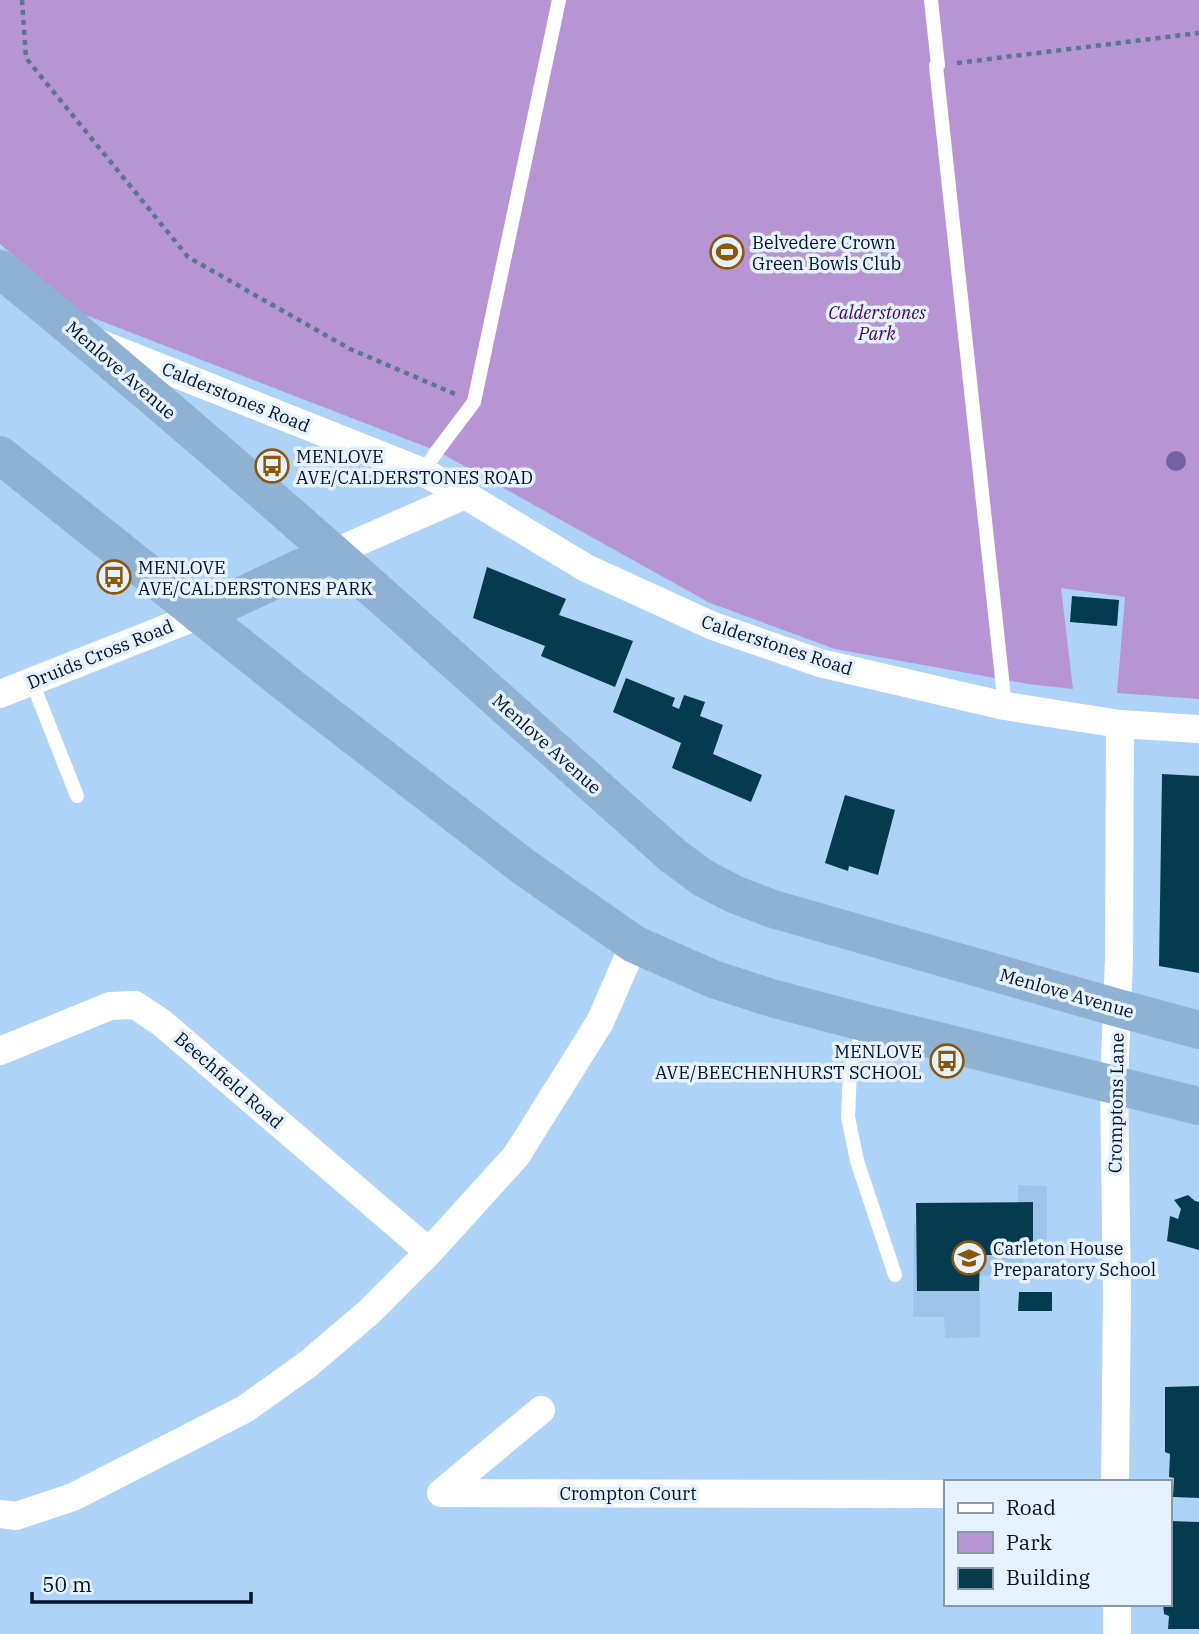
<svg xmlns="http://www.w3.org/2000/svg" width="1199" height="1634" viewBox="0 0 1199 1634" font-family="'IBM Plex Serif',serif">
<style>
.built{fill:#9dc5ec}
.green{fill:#b795d4}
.building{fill:#053b4e}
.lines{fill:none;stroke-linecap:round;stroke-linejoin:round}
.path{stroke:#597593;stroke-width:4.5;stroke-dasharray:5 5;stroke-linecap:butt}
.lane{stroke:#fff;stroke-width:14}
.street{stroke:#fff;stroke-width:28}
.highway{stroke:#8fb1d3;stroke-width:38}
.tree{fill:#7361a6}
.labels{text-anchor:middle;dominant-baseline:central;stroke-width:7;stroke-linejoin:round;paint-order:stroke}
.poi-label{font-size:18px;fill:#001329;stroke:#e5f1fe;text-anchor:start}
.park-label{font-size:18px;font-style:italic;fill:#420463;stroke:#e5f1fe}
.street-label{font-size:18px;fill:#001329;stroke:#e5f1fe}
</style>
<rect width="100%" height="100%" fill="#aed3f8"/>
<polygon class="built" points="1018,1185 1047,1186 1047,1240 1023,1242 1024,1275 980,1276 980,1337 945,1338 944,1317 913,1317 914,1224 1017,1224"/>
<polygon class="green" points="0,0 1199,0 1199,699 1117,693 1125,597 1061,588 1073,689 1028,684 835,649 710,603 437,451 83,314 0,244"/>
<g class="building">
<polygon points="487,567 566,599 559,615 633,641 615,687 541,656 545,646 473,618"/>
<polygon points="1072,596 1119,600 1117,626 1070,622"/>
<polygon points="626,678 675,698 672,706 679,709 684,695 705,702 700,716 723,725 713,754 762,775 751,802 672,768 681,743 613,712"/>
<polygon points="1162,774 1199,776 1199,973 1159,966"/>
<polygon points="845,795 895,810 878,875 849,866 848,871 825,863"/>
<polygon points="1188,1195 1195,1201 1199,1202 1199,1250 1167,1241 1170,1216 1178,1219 1181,1209 1174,1200"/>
<polygon points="1033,1202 1033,1255 980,1255 979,1291 917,1291 916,1203"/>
<polygon points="1019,1292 1052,1292 1052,1311 1018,1311"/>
<polygon points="1199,1386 1199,1498 1173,1497 1174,1478 1169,1477 1170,1454 1165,1452 1165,1387"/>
<polygon points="1169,1521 1199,1522 1199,1629 1168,1629 1169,1616 1164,1614 1163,1604 1169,1604"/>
</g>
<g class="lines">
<g class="path">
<polyline points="22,0 26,58 188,257 350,349 455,394"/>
<polyline points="957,63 1199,33"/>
</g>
<g class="lane">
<polyline points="931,0 938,65 936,66 1005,706"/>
<polyline points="423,472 437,451 474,402 559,0"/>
<polyline points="32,682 77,796"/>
<polyline points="865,1024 850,1071 848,1117 857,1161 895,1275"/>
</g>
<g class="street">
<polyline points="101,344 423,472 465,495 586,568 713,626 820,663 1005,706 1120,724 1199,729"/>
<polyline points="333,553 465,495"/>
<polyline points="0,694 200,615"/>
<polyline points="0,1051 110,1006 135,1005 162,1023 429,1252"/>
<polyline points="541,1410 441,1493 945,1494"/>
<polyline points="1115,1482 1117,1295 1114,1084 1119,959 1120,724"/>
<polyline points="0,1514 16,1516 73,1497 245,1409 308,1364 369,1312 429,1252 516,1156 600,1022 634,944"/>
<polyline points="1117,1604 1117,1634"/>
</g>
<g class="highway">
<path d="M0 269C230 457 450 657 672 855L703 878 736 895 773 909 1118 1008 1199 1030"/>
<polyline points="0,455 292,688 524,867 634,944 713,979 768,997 866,1023 1199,1106"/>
<polyline points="200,615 333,553"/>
</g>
</g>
<circle class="tree" cx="1176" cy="461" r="10"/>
<defs>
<symbol id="stadium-ring" viewBox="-11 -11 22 22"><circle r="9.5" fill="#e5f1fe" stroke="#8c5706" stroke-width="1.5"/><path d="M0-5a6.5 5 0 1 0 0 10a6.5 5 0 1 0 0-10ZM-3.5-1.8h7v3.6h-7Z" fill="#8c5706"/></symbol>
<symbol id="bus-ring" viewBox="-11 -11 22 22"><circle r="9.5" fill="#e5f1fe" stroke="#8c5706" stroke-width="1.5"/><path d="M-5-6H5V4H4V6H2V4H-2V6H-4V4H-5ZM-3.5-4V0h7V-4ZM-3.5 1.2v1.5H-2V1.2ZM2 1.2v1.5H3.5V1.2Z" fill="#8c5706"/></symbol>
<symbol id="school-ring" viewBox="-11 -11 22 22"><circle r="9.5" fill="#e5f1fe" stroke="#8c5706" stroke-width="1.5"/><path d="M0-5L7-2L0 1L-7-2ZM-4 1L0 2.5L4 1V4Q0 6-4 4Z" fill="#8c5706"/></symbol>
</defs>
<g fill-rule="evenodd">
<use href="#stadium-ring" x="708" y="233" width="38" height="38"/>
<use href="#bus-ring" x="253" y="447" width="38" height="38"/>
<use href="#bus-ring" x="95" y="558" width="38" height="38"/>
<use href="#bus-ring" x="928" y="1042" width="38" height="38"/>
<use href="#school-ring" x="950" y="1239" width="38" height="38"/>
</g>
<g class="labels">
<g class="poi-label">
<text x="752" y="242">Belvedere Crown<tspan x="752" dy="21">Green Bowls Club</tspan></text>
<text x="296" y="456">MENLOVE<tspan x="296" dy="21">AVE/CALDERSTONES ROAD</tspan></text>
<text x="138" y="567">MENLOVE<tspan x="138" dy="21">AVE/CALDERSTONES PARK</tspan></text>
<text x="922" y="1051" text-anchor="end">MENLOVE<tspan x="922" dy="21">AVE/BEECHENHURST SCHOOL</tspan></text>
<text x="993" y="1248">Carleton House<tspan x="993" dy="21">Preparatory School</tspan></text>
</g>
<g class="park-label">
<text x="877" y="312">Calderstones<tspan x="877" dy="21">Park</tspan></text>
</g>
<g class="street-label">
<text transform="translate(121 370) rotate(41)">Menlove Avenue</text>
<text transform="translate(236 397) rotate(22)">Calderstones Road</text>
<text transform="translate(777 645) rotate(18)">Calderstones Road</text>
<text transform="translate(100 654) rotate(-22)">Druids Cross Road</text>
<text transform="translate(547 744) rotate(42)">Menlove Avenue</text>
<text transform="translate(1067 993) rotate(16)">Menlove Avenue</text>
<text transform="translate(229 1080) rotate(41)">Beechfield Road</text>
<text transform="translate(1116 1103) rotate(-89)">Cromptons Lane</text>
<text x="628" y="1493">Crompton Court</text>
</g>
</g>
<rect x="944" y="1480" width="228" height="126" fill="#e5f1fe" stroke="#8998a9" stroke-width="2"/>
<rect x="958" y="1503" width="35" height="10" fill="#ffffff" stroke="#8998a9" stroke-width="2"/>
<text x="1006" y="1515" font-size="21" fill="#001329">Road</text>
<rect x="958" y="1532" width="35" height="21" fill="#b795d4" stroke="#8998a9" stroke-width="2"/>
<text x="1006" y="1550" font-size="21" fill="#001329">Park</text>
<rect x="958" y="1568" width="35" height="21" fill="#053b4e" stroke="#8998a9" stroke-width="2"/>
<text x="1006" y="1585" font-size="21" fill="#001329">Building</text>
<path d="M32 1592v10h219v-10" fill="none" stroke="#001329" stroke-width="3.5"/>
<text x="42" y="1592" font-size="21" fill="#001329" stroke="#e5f1fe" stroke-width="5" paint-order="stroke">50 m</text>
</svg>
